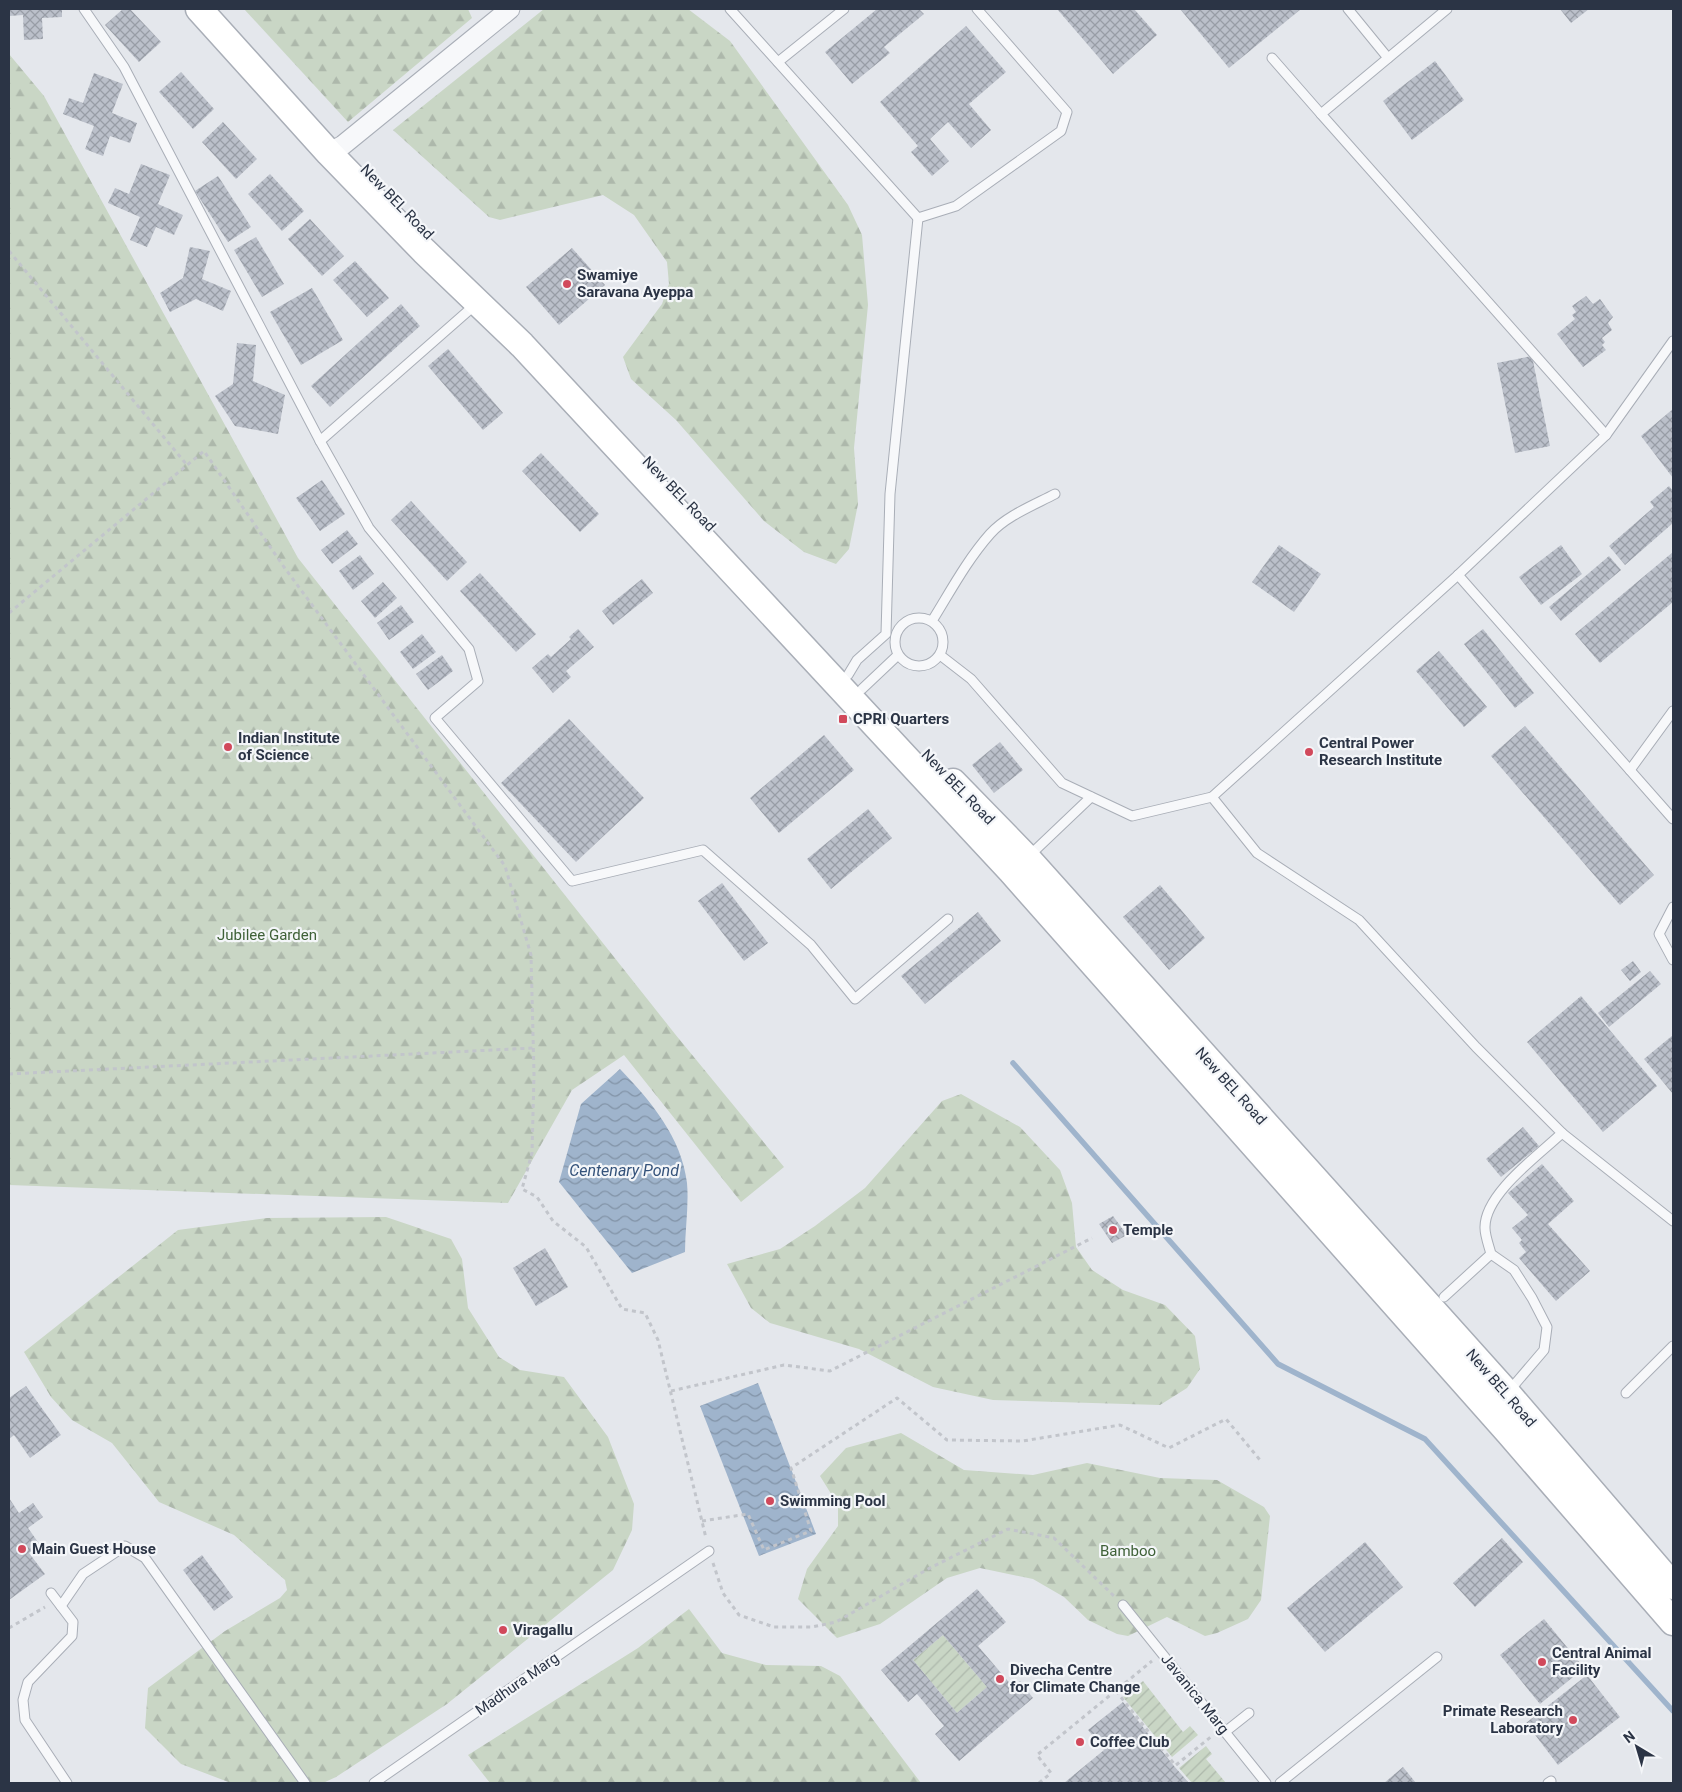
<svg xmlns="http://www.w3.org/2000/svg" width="1682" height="1792" viewBox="0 0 1682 1792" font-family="Roboto,sans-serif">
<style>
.forest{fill:url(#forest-firs)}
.garden{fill:url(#garden-furrows)}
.water{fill:url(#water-waves)}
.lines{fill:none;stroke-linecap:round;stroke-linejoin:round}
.stream{stroke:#9fb4cc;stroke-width:5.5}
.building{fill:url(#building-cross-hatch);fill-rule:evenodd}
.service-casing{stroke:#a9aeb7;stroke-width:11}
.minor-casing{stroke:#a9aeb7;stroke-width:21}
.secondary-casing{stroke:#a9aeb7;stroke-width:29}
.path{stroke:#c2c5cb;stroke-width:3;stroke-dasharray:4 4;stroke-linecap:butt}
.service{stroke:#f7f8fa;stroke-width:9}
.minor{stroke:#f7f8fa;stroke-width:19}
.secondary{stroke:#fff;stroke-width:26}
.poi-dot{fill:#d1495b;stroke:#f4f6f9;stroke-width:2}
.labels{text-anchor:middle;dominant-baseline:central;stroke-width:4.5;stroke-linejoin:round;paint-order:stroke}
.street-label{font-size:15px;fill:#2b3445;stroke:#f4f6f9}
.poi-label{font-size:15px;font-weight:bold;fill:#2b3445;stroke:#f4f6f9;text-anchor:start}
.park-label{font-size:15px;fill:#3f6138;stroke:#f4f6f9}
.water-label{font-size:16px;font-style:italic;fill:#34527a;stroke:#f4f6f9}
</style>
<defs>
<pattern id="forest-firs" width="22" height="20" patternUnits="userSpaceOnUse" patternTransform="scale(1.25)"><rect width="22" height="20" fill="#c9d6c5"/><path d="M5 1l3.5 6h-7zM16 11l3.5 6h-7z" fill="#adb8ab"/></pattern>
<pattern id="garden-furrows" width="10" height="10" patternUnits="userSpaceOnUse" patternTransform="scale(1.25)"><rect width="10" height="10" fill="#c9d6c5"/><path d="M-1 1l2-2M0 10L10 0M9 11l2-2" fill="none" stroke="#adb8ab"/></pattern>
<pattern id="water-waves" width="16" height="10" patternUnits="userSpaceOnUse" patternTransform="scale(1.25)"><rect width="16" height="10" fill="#9fb4cc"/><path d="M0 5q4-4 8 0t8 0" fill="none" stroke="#8293a7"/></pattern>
<pattern id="building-cross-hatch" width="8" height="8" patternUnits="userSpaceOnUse" patternTransform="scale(1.25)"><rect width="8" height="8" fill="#bbc0ca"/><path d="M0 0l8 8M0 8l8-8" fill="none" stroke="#989da6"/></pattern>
</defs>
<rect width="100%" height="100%" fill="#e4e7ec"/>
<g class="forest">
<polygon points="244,9 468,9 472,18 348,122"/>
<polygon points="544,9 688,9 730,41 848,205 862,235 868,305 854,448 858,504 849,549 836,564 804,552 764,521 676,420 631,379 623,357 662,304 669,284 667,262 634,215 603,195 500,220 489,217 393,130"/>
<polygon points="9,54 44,96 298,558 675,1034 784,1167 741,1202 624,1055 572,1090 508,1203 9,1185"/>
<polygon points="961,1094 1020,1127 1060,1170 1072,1203 1076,1247 1092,1270 1123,1290 1165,1305 1195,1336 1200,1369 1187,1388 1160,1405 993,1400 933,1387 859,1349 770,1323 751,1308 727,1264 780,1249 815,1226 865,1188 942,1101"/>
<polygon points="386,1217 451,1239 462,1259 468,1308 499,1357 520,1370 564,1377 608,1437 634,1504 632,1530 613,1570 447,1704 336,1777 323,1783 231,1783 181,1764 145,1728 148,1688 225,1631 280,1598 287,1590 285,1580 234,1535 159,1502 112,1443 72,1420 51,1397 24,1352 178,1230 267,1218"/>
<polygon points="901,1433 964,1470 1033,1475 1087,1463 1160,1478 1217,1480 1264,1507 1270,1516 1261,1600 1248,1619 1217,1633 1205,1636 1167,1617 1128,1636 1117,1634 1088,1620 1064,1597 1033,1579 980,1568 947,1578 880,1624 837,1638 798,1599 807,1569 838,1526 838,1505 820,1476 846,1448"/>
<polygon points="689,1609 722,1653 766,1665 821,1666 840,1676 921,1783 490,1783 468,1755 638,1648"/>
</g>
<g class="garden">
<polygon points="943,1635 987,1687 957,1713 913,1660"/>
<polygon points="1143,1681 1183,1732 1190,1726 1198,1735 1172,1757 1123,1697"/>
<polygon points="1206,1746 1212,1754 1206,1759 1226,1783 1192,1783 1179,1768"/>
</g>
<g class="water">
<path d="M620 1069C650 1100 682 1138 687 1183 689 1205 685 1230 685 1252L632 1273 559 1182 581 1104Z"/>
<polygon points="758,1383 816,1534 759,1556 700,1406"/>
</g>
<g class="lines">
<polyline class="stream" points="1013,1063 1278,1364 1425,1439 1673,1711"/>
</g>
<g class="building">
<polygon points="9,9 62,9 62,17 42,18 43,39 24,40 23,15 9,16"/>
<polygon points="123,9 130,9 161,42 139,62 105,25"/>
<polygon points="877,9 919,9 924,14 884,47 890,53 852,84 825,52"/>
<polygon points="1057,9 1134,9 1157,35 1113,74"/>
<polygon points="1180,9 1301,9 1229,68"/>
<polygon points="1560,9 1589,9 1571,23"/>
<polygon points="966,26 1006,72 969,104 991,130 971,148 948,122 930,139 949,161 932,176 911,152 918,146 880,102"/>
<polygon points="1435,61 1464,100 1412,140 1383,101"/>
<polygon points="181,72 214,109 193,129 159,92"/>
<polygon points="94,73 123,84 112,113 137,123 130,143 110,136 103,156 85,149 94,126 63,114 69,98 83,103"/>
<polygon points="223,122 257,159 236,179 202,142"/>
<polygon points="141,164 170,175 158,204 183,215 174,235 156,227 147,247 130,240 140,217 108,203 115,188 129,194"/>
<polygon points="270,174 304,211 282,231 248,194"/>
<polygon points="218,176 251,227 228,242 195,191"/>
<polygon points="310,219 344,256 322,276 288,239"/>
<polygon points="256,237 284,284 262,297 234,250"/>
<polygon points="190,247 210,251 202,279 231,291 223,311 196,299 170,312 160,293 183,278"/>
<polygon points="572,248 605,285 559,325 526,287"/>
<polygon points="355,261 389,298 367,317 333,280"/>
<polygon points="312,288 343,340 301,365 270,312"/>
<polygon points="1586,296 1593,304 1600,299 1613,317 1608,323 1612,330 1602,338 1605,342 1602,345 1606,350 1583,367 1557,334 1575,319 1572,315 1576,312 1572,306"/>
<polygon points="401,304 420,326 330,407 311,386"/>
<polygon points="237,343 256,345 253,381 285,395 278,434 235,426 215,396 233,384"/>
<polygon points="448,349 503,413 483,430 428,366"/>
<polygon points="1532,356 1550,446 1515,453 1497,363"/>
<polygon points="1673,409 1673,478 1641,436"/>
<polygon points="541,453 599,514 580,532 522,471"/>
<polygon points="322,480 345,514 320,531 296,498"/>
<polygon points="1669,486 1673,491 1673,523 1625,565 1609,546 1654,507 1650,502"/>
<polygon points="411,501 467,562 447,581 391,520"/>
<polygon points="347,530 358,544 332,564 321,550"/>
<polygon points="1279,545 1321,574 1294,612 1252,582"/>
<polygon points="1561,545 1582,574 1541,605 1519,577"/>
<polygon points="1673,552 1673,602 1600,663 1575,634"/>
<polygon points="360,555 374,574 353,590 339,571"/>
<polygon points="1609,556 1621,570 1561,621 1549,607"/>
<polygon points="480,573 536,634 516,652 460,591"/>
<polygon points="642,579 653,593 613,625 602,611"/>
<polygon points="383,582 397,598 375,618 361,601"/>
<polygon points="401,605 414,622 389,640 377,623"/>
<polygon points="578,629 594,647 566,671 571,677 553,693 532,668 548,654 551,657 571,639 569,637"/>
<polygon points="1483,629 1534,693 1515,708 1464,644"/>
<polygon points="422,634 436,652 413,669 400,652"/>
<polygon points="1439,651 1487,707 1464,727 1416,671"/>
<polygon points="442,655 453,671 428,690 416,674"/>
<polygon points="569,719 644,798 576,862 501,783"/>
<polygon points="1525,726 1654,875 1620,905 1491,756"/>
<polygon points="824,735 854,770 779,833 750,798"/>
<polygon points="1000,742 1023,770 994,793 972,765"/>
<polygon points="868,809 892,838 831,889 807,859"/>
<polygon points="722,883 768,943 744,961 698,901"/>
<polygon points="1160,885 1205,938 1169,970 1123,917"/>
<polygon points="978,912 1001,941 925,1004 901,976"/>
<polygon points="1633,961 1641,972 1630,981 1621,970"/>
<polygon points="1650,971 1661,984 1609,1027 1598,1013"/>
<polygon points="1581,996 1657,1086 1603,1132 1527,1042"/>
<polygon points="1673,1035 1673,1094 1644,1059"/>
<polygon points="1523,1127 1539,1146 1501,1177 1486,1159"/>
<polygon points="1542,1164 1574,1201 1548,1224 1590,1271 1556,1301 1519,1258 1526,1252 1519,1243 1522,1240 1512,1228 1528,1215 1508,1193"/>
<polygon points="1113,1216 1127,1235 1112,1243 1099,1224"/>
<polygon points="545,1248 568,1287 536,1306 513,1268"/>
<polygon points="26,1386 61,1435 30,1458 14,1435 9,1439 9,1398"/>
<polygon points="9,1498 19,1513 33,1503 43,1517 28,1528 40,1545 29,1553 45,1574 9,1600"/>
<polygon points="1502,1538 1523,1562 1475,1607 1453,1583"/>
<polygon points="1365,1542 1403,1587 1325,1652 1287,1608"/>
<polygon points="202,1555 233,1597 214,1611 183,1570"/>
<path d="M977 1589 1006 1622 978 1646 1013 1687 1020 1681 1033 1698 959 1761 935 1734 944 1726 917 1694 908 1702 881 1670ZM943 1635 987 1687 957 1713 913 1660Z"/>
<polygon points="1544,1619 1584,1668 1540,1704 1500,1655"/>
<polygon points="1587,1675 1620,1717 1558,1765 1526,1723"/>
<polygon points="1123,1702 1174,1766 1189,1783 1064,1783 1104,1750 1088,1730"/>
<polygon points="1403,1767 1416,1783 1384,1783"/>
</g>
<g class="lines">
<defs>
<g id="service">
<polyline points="84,9 124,67 320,441 369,528 469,649 478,681 435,718 572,881 703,850 811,945 855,999 948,919"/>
<polyline points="730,9 918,218 956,206 1061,131 1067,112 977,9"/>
<polyline points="1348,9 1388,58"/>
<polyline points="1272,58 1321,114"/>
<polyline points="778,62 844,9"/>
<polyline points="1606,435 1673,341"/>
<polyline points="320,441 476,304"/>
<polyline points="1458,575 1673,819"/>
<circle cx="919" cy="642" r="24"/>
<path d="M932 621C950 592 967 560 990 534 1006 516 1034 505 1055 494"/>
<polyline points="940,655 971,679 1062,783 1132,816 1212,797 1458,575 1606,435 1321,114 1447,9"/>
<polyline points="848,675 857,660 886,634 890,494 918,218"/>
<polyline points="862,689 898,655"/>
<polyline points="1630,770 1673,711"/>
<path d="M1212 797 1257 853 1359 920 1476 1047 1562 1133C1539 1155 1484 1194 1485 1228 1485 1236 1489 1246 1491 1254L1514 1270 1532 1298 1547 1327 1544 1350 1509 1391"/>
<polyline points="1029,856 1091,797"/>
<polyline points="1673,907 1659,934 1673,960"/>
<polyline points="1562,1133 1673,1221"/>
<polyline points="1444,1297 1491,1254"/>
<polyline points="1626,1393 1673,1346"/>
<polyline points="51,1593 73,1622 72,1636 28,1682 23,1700 25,1720 67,1783"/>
<polyline points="1123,1605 1266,1783"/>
<polyline points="61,1606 83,1574 125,1546 145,1558 305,1783"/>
<polyline points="1225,1732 1249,1713"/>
<polyline points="374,1783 709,1551"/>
<polyline points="1280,1783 1437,1657"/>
<polyline points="1548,1783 1551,1781"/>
</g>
<polyline id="minor" points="329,153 343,145 510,9"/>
<g id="secondary">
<polyline points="199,9 329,153 424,251 522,345 1011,871 1509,1433 1673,1622"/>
<polyline points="953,782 1027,858 1507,1393 1673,1586"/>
</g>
</defs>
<use href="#service" class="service-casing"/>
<use href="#minor" class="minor-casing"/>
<use href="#secondary" class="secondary-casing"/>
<g class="path">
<polyline points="9,251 187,465"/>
<polyline points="9,613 204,451 284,567 505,866 531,955 534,1075 532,1153 522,1189 537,1197 553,1221 586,1247 622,1309 645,1313 658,1340 706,1538"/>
<polyline points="9,1074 533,1048"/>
<polyline points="671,1391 784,1365 830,1371 1092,1238"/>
<polyline points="702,1521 748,1514 764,1550 811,1531 791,1468 897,1398 947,1440 1023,1441 1120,1425 1169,1448 1226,1419 1260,1460"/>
<polyline points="713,1563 723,1593 739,1615 774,1627 812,1627 836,1622 928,1569 1008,1529 1054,1538 1115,1597"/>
<polyline points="9,1628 45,1607"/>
<polyline points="1116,1691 1175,1765"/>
<polyline points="1176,1765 1212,1736"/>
<polyline points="1039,1783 1051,1773 1037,1755 1152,1661"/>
</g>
<use href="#service" class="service"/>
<use href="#minor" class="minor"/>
<use href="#secondary" class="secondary"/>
</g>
<g class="poi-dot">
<circle cx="567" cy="284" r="5"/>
<rect x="838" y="714" width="10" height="10" rx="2.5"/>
<circle cx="228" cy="747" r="5"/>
<circle cx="1309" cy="752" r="5"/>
<circle cx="1113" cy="1230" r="5"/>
<circle cx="770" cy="1501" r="5"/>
<circle cx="22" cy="1549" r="5"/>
<circle cx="503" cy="1630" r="5"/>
<circle cx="1542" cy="1662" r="5"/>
<circle cx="1000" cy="1679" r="5"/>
<circle cx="1573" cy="1720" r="5"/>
<circle cx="1080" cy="1742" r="5"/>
</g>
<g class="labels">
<g class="street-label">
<text transform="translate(397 202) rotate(46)">New BEL Road</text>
<text transform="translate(679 494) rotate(46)">New BEL Road</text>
<text transform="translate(958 787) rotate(46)">New BEL Road</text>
<text transform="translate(1231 1086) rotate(48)">New BEL Road</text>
<text transform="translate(1501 1388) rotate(49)">New BEL Road</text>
<text transform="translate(517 1684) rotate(-35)">Madhura Marg</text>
<text transform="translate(1195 1694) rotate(51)">Javanica Marg</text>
</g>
<g class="poi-label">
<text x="577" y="275">Swamiye<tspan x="577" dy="17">Saravana Ayeppa</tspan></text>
<text x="853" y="719">CPRI Quarters</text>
<text x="238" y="738">Indian Institute<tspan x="238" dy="17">of Science</tspan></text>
<text x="1319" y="743">Central Power<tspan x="1319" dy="17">Research Institute</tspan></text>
<text x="1123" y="1230">Temple</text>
<text x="780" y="1501">Swimming Pool</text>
<text x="32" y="1549">Main Guest House</text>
<text x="513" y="1630">Viragallu</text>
<text x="1552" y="1653">Central Animal<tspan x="1552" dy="17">Facility</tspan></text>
<text x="1010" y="1670">Divecha Centre<tspan x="1010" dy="17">for Climate Change</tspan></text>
<text x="1563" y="1711" text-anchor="end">Primate Research<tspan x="1563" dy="17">Laboratory</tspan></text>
<text x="1090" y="1742">Coffee Club</text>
</g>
<g class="park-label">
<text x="267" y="935">Jubilee Garden</text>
<text x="1128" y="1551">Bamboo</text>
</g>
<g class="water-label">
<text x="624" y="1170">Centenary Pond</text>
</g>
</g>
<rect width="1682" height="1792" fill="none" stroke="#2b3445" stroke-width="20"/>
<g transform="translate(1637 1747) rotate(322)" stroke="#f4f6f9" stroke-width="4" paint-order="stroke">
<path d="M0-4L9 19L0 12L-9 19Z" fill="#2b3445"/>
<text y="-8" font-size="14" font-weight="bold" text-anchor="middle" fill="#2b3445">N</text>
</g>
</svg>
